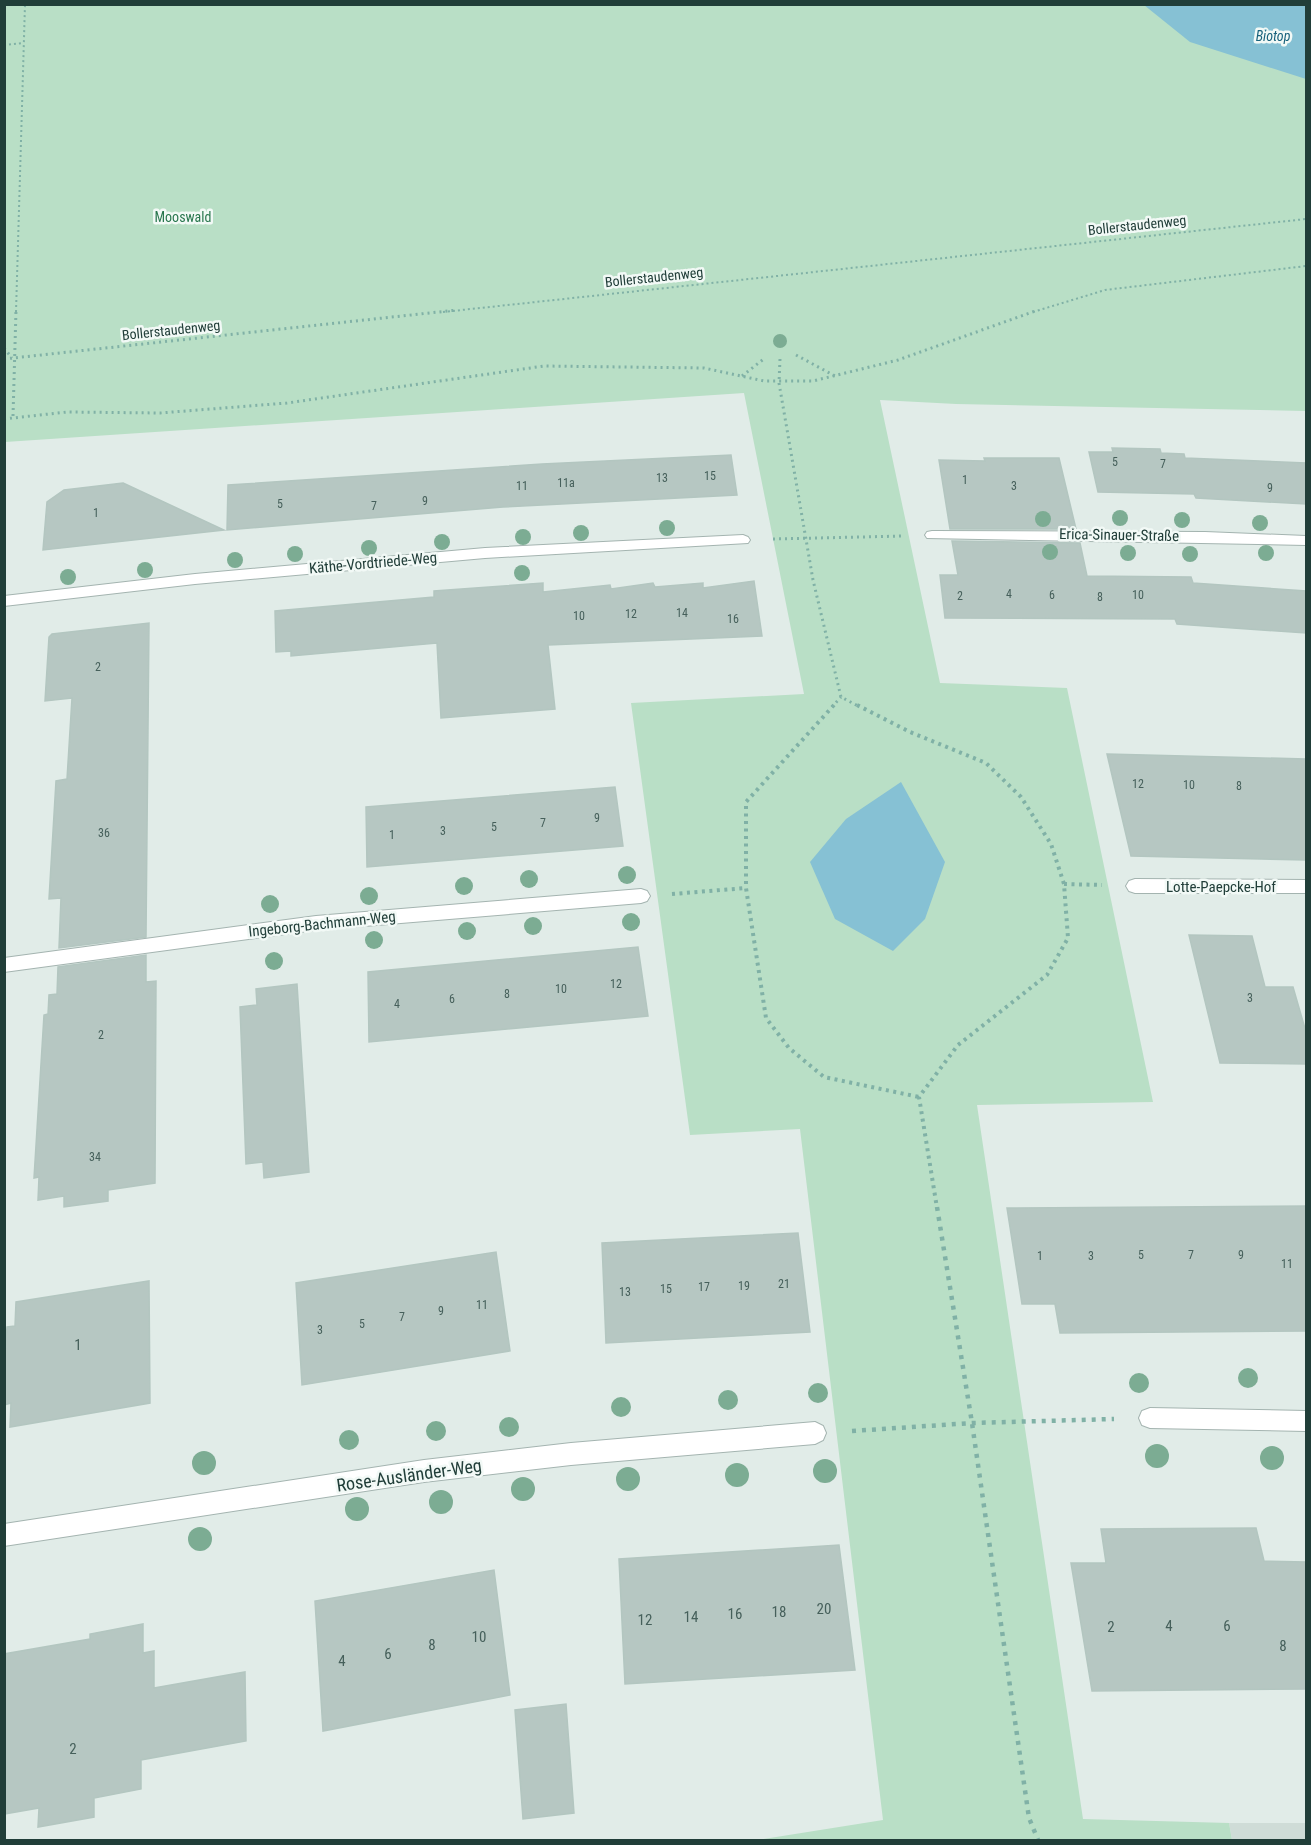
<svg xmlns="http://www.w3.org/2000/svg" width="1311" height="1845" viewBox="0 0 1311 1845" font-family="'Roboto Condensed',sans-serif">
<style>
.built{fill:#cfdcd7}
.green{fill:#b9dfc6}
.water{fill:#86c1d4}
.building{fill:#b6c7c2;stroke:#b3c6c0;stroke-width:1.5}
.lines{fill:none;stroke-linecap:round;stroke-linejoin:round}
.street-casing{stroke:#a4b4b0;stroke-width:2}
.path-far3{stroke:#80b1a6;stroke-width:2;stroke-dasharray:2 3;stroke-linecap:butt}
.path-far2{stroke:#80b1a6;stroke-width:3;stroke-dasharray:2 4;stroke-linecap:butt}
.path-far1{stroke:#80b1a6;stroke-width:4;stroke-dasharray:3 4.5;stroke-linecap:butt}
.path{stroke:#80b1a6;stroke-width:4.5;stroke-dasharray:4 6;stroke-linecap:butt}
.street{fill:#fff;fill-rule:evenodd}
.tree{fill:#7cac93}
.labels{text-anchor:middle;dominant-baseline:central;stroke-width:5;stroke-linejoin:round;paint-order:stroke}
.number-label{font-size:12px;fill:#46605b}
.far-water-label{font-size:14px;font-style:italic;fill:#18627c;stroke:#f2f9f6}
.far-park-label{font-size:14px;fill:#29774e;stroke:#f2f9f6}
.far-street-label{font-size:14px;fill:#213e39;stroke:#f2f9f6}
.street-label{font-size:15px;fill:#213e39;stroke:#f2f9f6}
.near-number-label{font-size:15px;fill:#46605b}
.near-street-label{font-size:18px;fill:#213e39;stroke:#f2f9f6}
</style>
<rect width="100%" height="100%" fill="#e1ece8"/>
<polygon class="built" points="1229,1823 1306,1823 1306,1840 1232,1840"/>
<polygon class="green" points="5,5 1306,5 1306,411 956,404 880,400 940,683 1067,688 1153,1102 977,1105 1083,1819 1229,1823 1232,1840 758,1840 883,1820 800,1129 690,1135 631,703 804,694 744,393 5,442"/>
<g class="water">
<polygon points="1144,5 1306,5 1306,79 1190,42"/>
<polygon points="901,782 945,862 925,919 893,951 835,919 810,862 846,819"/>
</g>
<g class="building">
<polygon points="1112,448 1160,449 1161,453 1184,454 1185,458 1306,463 1306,504 1196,498 1194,494 1098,492 1089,452 1113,452"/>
<polygon points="731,455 737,495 503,507 227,530 228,485 542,464"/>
<polygon points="984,458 1059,458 1076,529 950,529 939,460 985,461"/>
<polygon points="123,483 224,530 43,550 47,502 64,490"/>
<polygon points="952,541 1080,543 1087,576 1191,577 1193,583 1306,591 1306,633 1177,624 1175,619 945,618 940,575 958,575"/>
<polygon points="754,581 762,636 548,645 555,709 441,718 437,643 291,656 291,651 276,652 275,611 434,597 434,591 543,583 543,592 610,585 611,589 653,583 655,587 703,583 703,588"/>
<polygon points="149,623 146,937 59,948 61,898 49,899 56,781 67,779 72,698 45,701 49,637 52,634"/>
<polygon points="1107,754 1306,759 1306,860 1131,856"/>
<polygon points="615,787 623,846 367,867 366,807"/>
<polygon points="1189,935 1252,936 1265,987 1293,987 1306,1032 1306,1064 1220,1063"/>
<polygon points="638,947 648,1016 369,1042 368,972"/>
<polygon points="146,955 146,982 156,981 155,1183 108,1190 108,1201 64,1207 64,1196 38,1200 39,1177 34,1178 44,1015 48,1014 49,995 57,994 58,967"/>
<polygon points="297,984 309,1172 264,1178 263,1162 246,1164 240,1007 257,1005 256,989"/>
<polygon points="1306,1206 1306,1331 1060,1333 1055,1304 1022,1304 1007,1208"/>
<polygon points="798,1233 810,1332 606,1343 602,1243"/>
<polygon points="496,1252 510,1351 302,1385 296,1283"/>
<polygon points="149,1281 150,1403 10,1427 11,1403 4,1405 4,1364 7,1327 15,1326 16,1302"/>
<polygon points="1256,1528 1264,1561 1306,1562 1306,1689 1092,1691 1071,1563 1106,1563 1101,1529"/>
<polygon points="839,1545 855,1670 625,1684 619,1559"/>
<polygon points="494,1570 510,1695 323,1731 315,1601"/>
<polygon points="143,1624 143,1653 154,1651 154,1688 245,1672 246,1741 141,1760 141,1789 94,1798 94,1817 38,1827 39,1808 4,1814 4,1654 90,1639 90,1634"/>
<polygon points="566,1704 574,1813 523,1819 515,1710"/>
</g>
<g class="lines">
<defs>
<g id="street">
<polygon points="932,531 1205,532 1306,536 1306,545 927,538 925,535 927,532"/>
<polygon points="743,535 748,537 750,540 748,543 485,558 195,584 4,606 4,596 195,574 485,548"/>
<polygon points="1135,879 1306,880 1306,893 1135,893 1129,891 1126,886 1129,881"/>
<polygon points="641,889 647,891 650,896 647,901 641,903 316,930 4,972 4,958 316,916"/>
<polygon points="1150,1408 1306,1411 1306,1431 1150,1428 1142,1425 1139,1418 1142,1411"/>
<polygon points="815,1422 823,1426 826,1433 823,1440 815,1444 571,1465 424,1482 4,1546 4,1524 424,1460 571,1443"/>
</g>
</defs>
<use href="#street" class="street-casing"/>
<g class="path-far3">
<polyline points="4,45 23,43"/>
<polyline points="16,312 25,4"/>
<polyline points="443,312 1306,219"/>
<polyline points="1033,312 1105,290 1306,266"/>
</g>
<g class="path-far2">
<polyline points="4,348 12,358"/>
<polyline points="796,355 835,376"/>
<polyline points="4,359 457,310"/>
<polyline points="780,359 779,383 813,580 841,697 860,707"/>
<polyline points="742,376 765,358"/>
<polyline points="13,416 16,310"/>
<polyline points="4,419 67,412 160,413 287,403 544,366 704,368 764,381 813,381 898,360 1038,310"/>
<polyline points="773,539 904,536"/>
<polyline points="832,707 841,697"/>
</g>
<g class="path-far1">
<polyline points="834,705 746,802 746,888 766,1018 789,1048 824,1077 919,1097"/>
<polyline points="857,705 910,732 986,763 1021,797 1051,844 1064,884 1068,938 1047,975 958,1045 919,1097 937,1208"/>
<polyline points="1064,884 1102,885"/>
<polyline points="672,894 746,888"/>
</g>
<g class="path">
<polyline points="937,1207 972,1423 1029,1818 1038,1840"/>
<polyline points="852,1431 972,1423 1114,1419"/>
</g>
<use href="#street" class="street"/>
</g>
<g class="tree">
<circle cx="780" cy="341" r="7"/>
<circle cx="1120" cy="518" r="8"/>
<circle cx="1043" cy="519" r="8"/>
<circle cx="1182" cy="520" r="8"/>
<circle cx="1260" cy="523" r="8"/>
<circle cx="667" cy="528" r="8"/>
<circle cx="581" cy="533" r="8"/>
<circle cx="523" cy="537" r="8"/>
<circle cx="442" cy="542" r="8"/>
<circle cx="369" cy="548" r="8"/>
<circle cx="1050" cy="552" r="8"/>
<circle cx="1128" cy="553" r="8"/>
<circle cx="1266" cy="553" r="8"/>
<circle cx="295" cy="554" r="8"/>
<circle cx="1190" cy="554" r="8"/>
<circle cx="235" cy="560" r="8"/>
<circle cx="145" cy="570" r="8"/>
<circle cx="522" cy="573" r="8"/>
<circle cx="68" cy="577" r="8"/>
<circle cx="627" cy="875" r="9"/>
<circle cx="529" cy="879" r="9"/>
<circle cx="464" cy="886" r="9"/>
<circle cx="369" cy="896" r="9"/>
<circle cx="270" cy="904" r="9"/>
<circle cx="631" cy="922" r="9"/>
<circle cx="533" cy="926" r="9"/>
<circle cx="467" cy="931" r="9"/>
<circle cx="374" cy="940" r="9"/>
<circle cx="274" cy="961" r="9"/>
<circle cx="1248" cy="1378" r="10"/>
<circle cx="1139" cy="1383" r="10"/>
<circle cx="818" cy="1393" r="10"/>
<circle cx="728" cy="1400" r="10"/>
<circle cx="621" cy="1407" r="10"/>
<circle cx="509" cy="1427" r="10"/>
<circle cx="436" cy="1431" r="10"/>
<circle cx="349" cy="1440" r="10"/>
<circle cx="1157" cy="1456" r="12"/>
<circle cx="1272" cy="1458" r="12"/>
<circle cx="204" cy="1463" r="12"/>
<circle cx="825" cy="1471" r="12"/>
<circle cx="737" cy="1475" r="12"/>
<circle cx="628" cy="1479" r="12"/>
<circle cx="523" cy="1489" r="12"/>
<circle cx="441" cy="1502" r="12"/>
<circle cx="357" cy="1509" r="12"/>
<circle cx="200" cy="1539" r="12"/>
</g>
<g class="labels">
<g class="number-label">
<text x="1115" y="462">5</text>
<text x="1163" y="464">7</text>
<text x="710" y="476">15</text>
<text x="662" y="478">13</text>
<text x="965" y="480">1</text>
<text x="566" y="483">11a</text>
<text x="522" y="486">11</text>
<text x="1014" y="486">3</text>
<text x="1270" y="488">9</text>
<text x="425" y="501">9</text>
<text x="280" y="504">5</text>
<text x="374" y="506">7</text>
<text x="96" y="513">1</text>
<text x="1009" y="594">4</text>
<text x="1052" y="595">6</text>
<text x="1138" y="595">10</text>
<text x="960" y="596">2</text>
<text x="1100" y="597">8</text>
<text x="682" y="613">14</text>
<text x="631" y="614">12</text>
<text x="579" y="616">10</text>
<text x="733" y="619">16</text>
<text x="98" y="667">2</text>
<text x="1138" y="784">12</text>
<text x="1189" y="785">10</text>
<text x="1239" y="786">8</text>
<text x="597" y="818">9</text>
<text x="543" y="823">7</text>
<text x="494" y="827">5</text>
<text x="443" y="831">3</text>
<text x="104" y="833">36</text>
<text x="392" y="835">1</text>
<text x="616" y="984">12</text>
<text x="561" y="989">10</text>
<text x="507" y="994">8</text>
<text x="1250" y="998">3</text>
<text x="452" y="999">6</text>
<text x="397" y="1004">4</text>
<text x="101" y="1035">2</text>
<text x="95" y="1157">34</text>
<text x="1141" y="1255">5</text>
<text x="1191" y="1255">7</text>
<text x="1241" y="1255">9</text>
<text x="1040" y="1256">1</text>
<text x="1091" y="1256">3</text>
<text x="1287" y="1264">11</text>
<text x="784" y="1284">21</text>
<text x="744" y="1286">19</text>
<text x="704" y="1287">17</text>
<text x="666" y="1289">15</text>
<text x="625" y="1292">13</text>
<text x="482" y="1305">11</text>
<text x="441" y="1311">9</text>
<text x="402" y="1317">7</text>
<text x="362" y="1324">5</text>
<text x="320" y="1330">3</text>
</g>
<g class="far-water-label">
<text x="1273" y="36">Biotop</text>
</g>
<g class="far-park-label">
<text x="183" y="217">Mooswald</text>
</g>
<g class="far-street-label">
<text transform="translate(1137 225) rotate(-6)">Bollerstaudenweg</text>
<text transform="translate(654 277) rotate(-6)">Bollerstaudenweg</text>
<text transform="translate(171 330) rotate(-6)">Bollerstaudenweg</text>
</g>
<g class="street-label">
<text transform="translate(1119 535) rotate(1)">Erica-Sinauer-Straße</text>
<text transform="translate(373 563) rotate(-5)">Käthe-Vordtriede-Weg</text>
<text x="1221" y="887">Lotte-Paepcke-Hof</text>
<text transform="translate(322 924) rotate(-6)">Ingeborg-Bachmann-Weg</text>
</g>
<g class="near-number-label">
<text x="78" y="1345">1</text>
<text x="824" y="1609">20</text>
<text x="779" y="1612">18</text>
<text x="735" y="1614">16</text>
<text x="691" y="1617">14</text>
<text x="645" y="1620">12</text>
<text x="1169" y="1626">4</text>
<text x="1227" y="1626">6</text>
<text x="1111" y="1627">2</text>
<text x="479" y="1637">10</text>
<text x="432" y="1645">8</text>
<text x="1283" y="1646">8</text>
<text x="388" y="1654">6</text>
<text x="342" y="1661">4</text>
<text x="73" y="1749">2</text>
</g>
<g class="near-street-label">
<text transform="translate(409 1475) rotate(-8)">Rose-Ausländer-Weg</text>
</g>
</g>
<rect width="1311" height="1845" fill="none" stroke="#213e39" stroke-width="12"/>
</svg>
